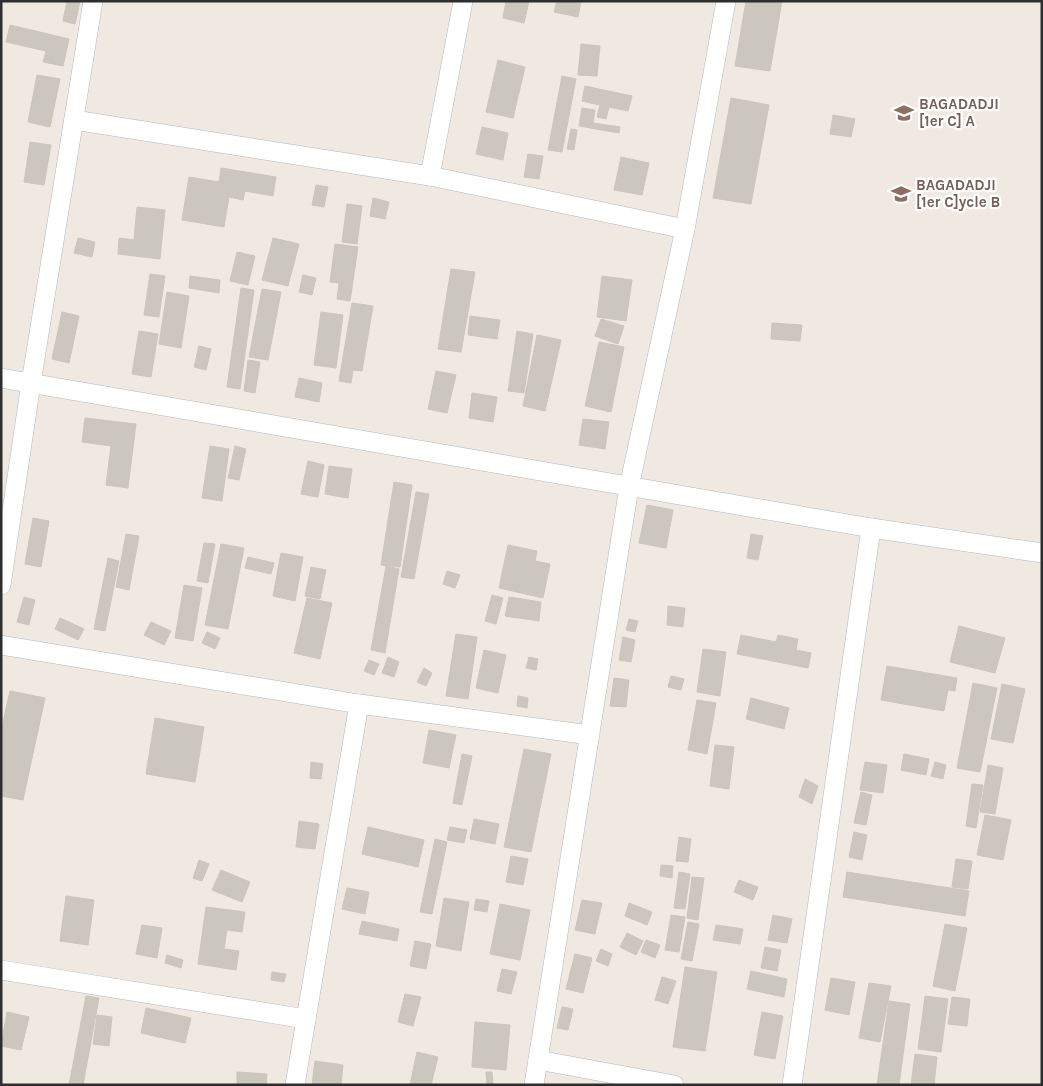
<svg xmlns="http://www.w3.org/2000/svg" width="1043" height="1086" viewBox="0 0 1043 1086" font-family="Karla,sans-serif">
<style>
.building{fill:#cbc7bf;stroke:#cbc5ba}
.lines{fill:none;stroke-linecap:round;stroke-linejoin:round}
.street-casing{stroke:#b4b7c1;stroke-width:20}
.street{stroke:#fff;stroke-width:19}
.labels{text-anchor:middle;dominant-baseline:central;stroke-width:4.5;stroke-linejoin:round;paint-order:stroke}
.education-label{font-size:15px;font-weight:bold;fill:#785e54;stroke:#fff;text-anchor:start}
</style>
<rect width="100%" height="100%" fill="#efe9e1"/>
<g class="building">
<polygon points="67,1 80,1 75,24 63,21"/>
<polygon points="506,1 529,1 524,23 503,18"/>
<polygon points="557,1 581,1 578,17 554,12"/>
<polygon points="746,1 782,1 770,71 735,66"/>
<polygon points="10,25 69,39 63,66 43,62 46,51 6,42"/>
<polygon points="581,44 600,46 597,76 578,75"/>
<polygon points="498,60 525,67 513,118 486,112"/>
<polygon points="37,75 60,79 50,127 28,122"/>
<polygon points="562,76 576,79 562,152 548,150"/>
<polygon points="585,86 632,96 628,111 609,107 606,119 597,117 600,105 582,101"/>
<polygon points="731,98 769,105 751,204 713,198"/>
<polygon points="582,108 595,110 593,123 620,127 619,133 579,126"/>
<polygon points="833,115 855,119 851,137 830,134"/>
<polygon points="482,127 508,133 503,160 476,154"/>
<polygon points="571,129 577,130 574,150 567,149"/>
<polygon points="30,142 51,145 44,185 24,182"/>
<polygon points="528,154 543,156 539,179 524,177"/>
<polygon points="621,157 649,163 642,195 614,190"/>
<polygon points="221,168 276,177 273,196 245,191 243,200 229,197 224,227 182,220 189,177 219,182"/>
<polygon points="316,185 328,187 324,207 312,205"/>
<polygon points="373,198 389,202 385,219 370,216"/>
<polygon points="347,204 362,206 357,244 342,242"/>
<polygon points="137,207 165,210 160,259 118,254 119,238 134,240"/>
<polygon points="78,238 95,242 92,257 74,253"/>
<polygon points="273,238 299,244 288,286 262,280"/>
<polygon points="335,244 358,247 350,301 337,299 339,283 330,282"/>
<polygon points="237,252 255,256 248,285 230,281"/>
<polygon points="451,269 475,272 461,352 438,349"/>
<polygon points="150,274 165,276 159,317 144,315"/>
<polygon points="303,275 316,278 312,295 299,292"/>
<polygon points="190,276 220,280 219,293 189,288"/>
<polygon points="602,276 632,280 626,321 597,317"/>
<polygon points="241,288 254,290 240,389 227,387"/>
<polygon points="262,289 281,292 268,360 249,357"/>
<polygon points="167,292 189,296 181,348 159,344"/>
<polygon points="352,303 373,306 362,371 353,370 351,383 339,381"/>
<polygon points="62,312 79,316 69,363 52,359"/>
<polygon points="321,312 343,315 336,368 314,365"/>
<polygon points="470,316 500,320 497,339 468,335"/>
<polygon points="601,319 624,326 618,344 595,336"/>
<polygon points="772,323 802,325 800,341 771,339"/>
<polygon points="139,331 158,334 151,377 132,374"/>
<polygon points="517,331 533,334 524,393 508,391"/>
<polygon points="537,335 561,340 545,411 523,406"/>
<polygon points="599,342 624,347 611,412 585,406"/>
<polygon points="199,346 211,349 206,370 194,367"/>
<polygon points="248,360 260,362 255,393 244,391"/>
<polygon points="436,371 456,375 447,413 428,409"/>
<polygon points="299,378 322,383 319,402 295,397"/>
<polygon points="472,393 497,397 493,422 469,418"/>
<polygon points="85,418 136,424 128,488 106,485 111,446 82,442"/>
<polygon points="583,419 609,422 605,449 579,445"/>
<polygon points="210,446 229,449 222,501 202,498"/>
<polygon points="235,446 246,449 239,480 228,478"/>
<polygon points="308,461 324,465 318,497 301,494"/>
<polygon points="329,466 352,469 348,498 325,494"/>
<polygon points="394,482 412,485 400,567 381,565"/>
<polygon points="416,492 429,494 414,579 401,577"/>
<polygon points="647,505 673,510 666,548 639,543"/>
<polygon points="33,518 49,521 41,567 25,564"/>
<polygon points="126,534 139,536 129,590 116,587"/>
<polygon points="751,534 763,536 758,560 747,558"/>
<polygon points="204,543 215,544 208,583 197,581"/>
<polygon points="221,544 244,548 228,629 205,625"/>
<polygon points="508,545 537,551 535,561 550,564 543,598 499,588"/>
<polygon points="281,553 303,557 295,601 273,596"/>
<polygon points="248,557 274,563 271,574 245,568"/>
<polygon points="108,558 119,561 105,631 94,629"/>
<polygon points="386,566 399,569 385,653 371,650"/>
<polygon points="311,567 326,570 320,599 305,596"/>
<polygon points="447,571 460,575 455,588 443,584"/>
<polygon points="184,585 202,588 193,641 175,638"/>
<polygon points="492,595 503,598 496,624 485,621"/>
<polygon points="24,597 35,600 29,625 17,622"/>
<polygon points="509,597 541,602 539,621 505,616"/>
<polygon points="307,598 332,603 320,659 294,653"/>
<polygon points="668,606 685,608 683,627 667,625"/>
<polygon points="60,618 84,629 78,640 55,629"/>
<polygon points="629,619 638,621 635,632 626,630"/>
<polygon points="151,622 171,631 164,645 144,635"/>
<polygon points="959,626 1005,638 995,673 950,662"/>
<polygon points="207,632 220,638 215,649 202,643"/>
<polygon points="456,634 477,637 468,699 446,696"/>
<polygon points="741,635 776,642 778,635 798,639 796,650 811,653 808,668 737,654"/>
<polygon points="623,637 635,640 631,662 619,660"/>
<polygon points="703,649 726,652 720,696 697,692"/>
<polygon points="484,650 506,655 498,693 476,688"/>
<polygon points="388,657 399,662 394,677 382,673"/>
<polygon points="529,657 538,659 536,670 526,668"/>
<polygon points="369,660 379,664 374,675 364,671"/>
<polygon points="887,666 957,678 955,691 948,690 944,711 881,700"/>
<polygon points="424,668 432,673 426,686 417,682"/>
<polygon points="671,676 684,679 681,690 668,687"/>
<polygon points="614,678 629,680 626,707 610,706"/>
<polygon points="973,683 997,688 980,772 957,768"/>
<polygon points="1002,684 1025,689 1013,743 991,739"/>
<polygon points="10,691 45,698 23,800 1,796 1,731"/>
<polygon points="518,696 528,698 527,708 517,706"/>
<polygon points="751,698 789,708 784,729 746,719"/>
<polygon points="697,700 716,703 707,754 688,750"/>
<polygon points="155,718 204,727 195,782 146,774"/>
<polygon points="429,730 456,735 449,768 423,763"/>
<polygon points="715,745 734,747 729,789 710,786"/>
<polygon points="524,749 551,754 531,852 504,847"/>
<polygon points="462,754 472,756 462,805 453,803"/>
<polygon points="904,754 929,759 926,775 901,770"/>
<polygon points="311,762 323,764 321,779 310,778"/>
<polygon points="865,762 887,765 883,793 860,790"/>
<polygon points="935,762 946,765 943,779 931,776"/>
<polygon points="988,765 1003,768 995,814 980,812"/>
<polygon points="805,779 818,786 812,804 799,797"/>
<polygon points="972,784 983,785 976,828 966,826"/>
<polygon points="861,792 872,795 866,825 854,823"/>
<polygon points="985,815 1011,820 1003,860 977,855"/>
<polygon points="474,819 499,824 495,844 470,839"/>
<polygon points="299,821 319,824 315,849 296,847"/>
<polygon points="368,827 424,840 418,867 362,854"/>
<polygon points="450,827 467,830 464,843 447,840"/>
<polygon points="854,832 867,835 862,860 849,857"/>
<polygon points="679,837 691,839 688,862 676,861"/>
<polygon points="435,839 447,842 432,914 420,912"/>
<polygon points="511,856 528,859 523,885 506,882"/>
<polygon points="956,859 972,861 968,889 952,887"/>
<polygon points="199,860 209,864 202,881 193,878"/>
<polygon points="661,865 673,866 672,878 660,876"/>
<polygon points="221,870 250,882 242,902 212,890"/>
<polygon points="679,872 690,874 685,909 674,908"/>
<polygon points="847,872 969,891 965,916 843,897"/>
<polygon points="692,877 704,878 698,920 687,918"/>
<polygon points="739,880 758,887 753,900 734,892"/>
<polygon points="347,888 369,892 365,914 342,909"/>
<polygon points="66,896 94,900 88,945 60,941"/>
<polygon points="444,898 469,902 461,951 436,946"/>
<polygon points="476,899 489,901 487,912 474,910"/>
<polygon points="582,900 602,903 595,934 575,930"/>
<polygon points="629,903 652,912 647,925 625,916"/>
<polygon points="500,904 530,910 520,960 490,954"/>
<polygon points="206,907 245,912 242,932 227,930 224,949 239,951 236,970 198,964"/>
<polygon points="671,915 685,917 679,952 665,950"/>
<polygon points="773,915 792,919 787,943 768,940"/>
<polygon points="362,921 399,929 397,941 359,934"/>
<polygon points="688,922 699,924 692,961 681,959"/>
<polygon points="945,924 967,928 955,991 933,986"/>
<polygon points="142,925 162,928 157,958 136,954"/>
<polygon points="716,925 743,929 740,944 713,940"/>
<polygon points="627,933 643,941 636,955 620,947"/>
<polygon points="646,940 660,945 655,958 641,952"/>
<polygon points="415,941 431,944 426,969 410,966"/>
<polygon points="765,947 781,950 777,971 761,968"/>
<polygon points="601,949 612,954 608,966 596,961"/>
<polygon points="575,954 592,958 583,993 566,989"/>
<polygon points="167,955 183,960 181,968 165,963"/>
<polygon points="685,967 717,972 705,1051 673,1047"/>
<polygon points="502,969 517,972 511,994 497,991"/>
<polygon points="751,971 787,979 784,997 747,989"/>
<polygon points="272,972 286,974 284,982 271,980"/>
<polygon points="662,977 676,981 668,1004 655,1000"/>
<polygon points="831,978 855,982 849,1015 825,1010"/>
<polygon points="869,983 891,986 880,1042 859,1038"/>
<polygon points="405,994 421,997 413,1026 398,1022"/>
<polygon points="86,996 99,998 83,1085 69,1085"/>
<polygon points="925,996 948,999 941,1052 918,1049"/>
<polygon points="952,997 970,999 967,1026 948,1024"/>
<polygon points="889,1001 910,1004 899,1085 877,1085"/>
<polygon points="562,1007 573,1009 568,1030 557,1028"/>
<polygon points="146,1008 191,1018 185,1043 141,1033"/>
<polygon points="7,1012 29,1017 21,1050 1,1046"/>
<polygon points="762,1012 783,1016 775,1059 754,1055"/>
<polygon points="97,1015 112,1017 109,1046 93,1044"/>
<polygon points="475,1022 510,1025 506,1070 472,1067"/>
<polygon points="417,1052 438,1057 431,1085 410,1085"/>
<polygon points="915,1054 937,1057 934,1085 911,1085"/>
<polygon points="315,1061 343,1065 341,1085 312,1085"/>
<polygon points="237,1072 267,1074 266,1085 237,1085"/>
<polygon points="486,1072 492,1072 493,1085 487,1085"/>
</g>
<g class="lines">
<defs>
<g id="street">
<polyline points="74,120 430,176 685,229"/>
<polyline points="430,176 463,1"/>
<polyline points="1,378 871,528 1042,553"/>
<polyline points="1,585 31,383 93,1"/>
<polyline points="1,645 359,704 590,735"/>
<polyline points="1,970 306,1019"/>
<polyline points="538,1060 674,1085"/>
<polyline points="295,1085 359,704"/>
<polyline points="534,1085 629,487 685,229 726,1"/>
<polyline points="792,1085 871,528"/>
</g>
</defs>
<use href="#street" class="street-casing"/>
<use href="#street" class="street"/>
</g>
<defs>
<symbol id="school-bare" viewBox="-9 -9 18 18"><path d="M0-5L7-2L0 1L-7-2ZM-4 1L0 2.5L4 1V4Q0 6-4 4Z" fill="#8d6e63" stroke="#fff" stroke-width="2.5" paint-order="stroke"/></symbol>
</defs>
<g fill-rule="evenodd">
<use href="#school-bare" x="890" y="99" width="28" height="28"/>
<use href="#school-bare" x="887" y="180" width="28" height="28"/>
</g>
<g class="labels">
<g class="education-label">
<text x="919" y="104">BAGADADJI<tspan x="919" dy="17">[1er C] A</tspan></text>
<text x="916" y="185">BAGADADJI<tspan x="916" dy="17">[1er C]ycle B</tspan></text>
</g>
</g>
<rect width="1043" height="1086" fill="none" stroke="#2e2e2e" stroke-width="5"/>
</svg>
